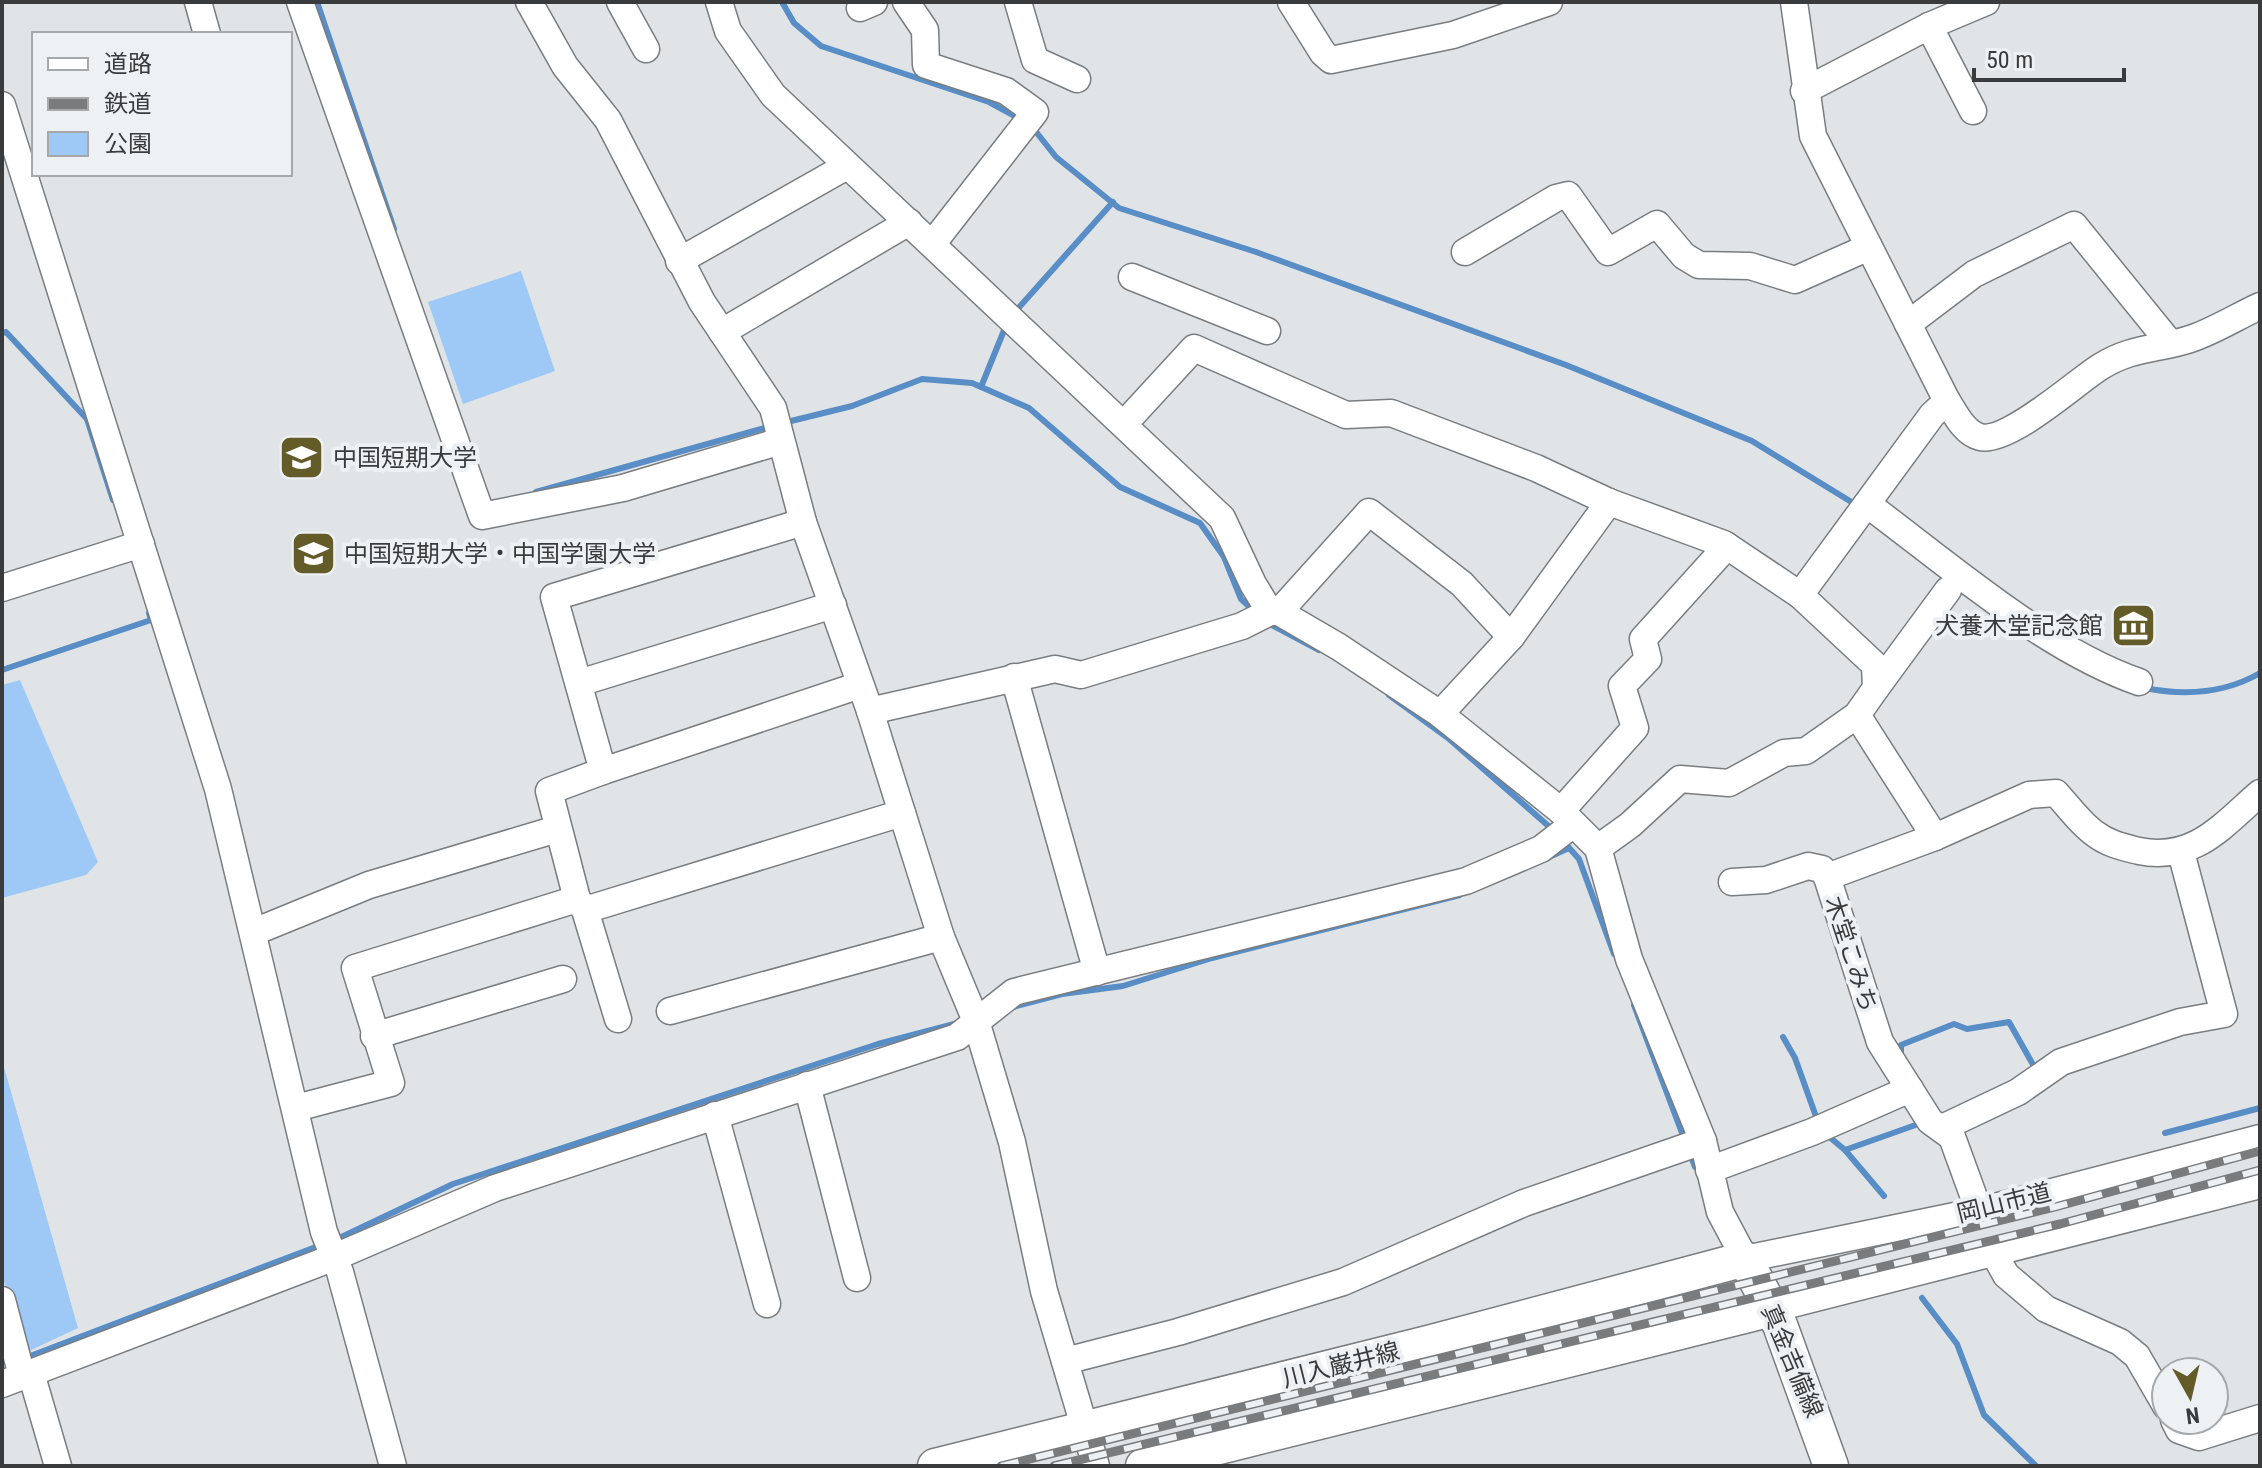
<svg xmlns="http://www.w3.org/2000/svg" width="2262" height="1468" viewBox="0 0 2262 1468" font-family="'Roboto Condensed','Noto Sans JP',sans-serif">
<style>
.green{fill:#9ec9f7}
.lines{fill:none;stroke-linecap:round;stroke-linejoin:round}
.stream{stroke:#588dc5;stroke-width:6}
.minor-casing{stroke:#7a7d7f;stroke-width:29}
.major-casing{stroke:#7a7d7f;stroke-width:37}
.minor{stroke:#fff;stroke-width:26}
.major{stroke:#fff;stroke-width:34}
.rail-casing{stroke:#797b7d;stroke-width:9}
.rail{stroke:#eef1f4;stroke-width:6;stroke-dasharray:18;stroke-linecap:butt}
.labels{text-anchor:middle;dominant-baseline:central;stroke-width:8;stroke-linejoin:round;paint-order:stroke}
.poi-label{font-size:24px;fill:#3a3b3c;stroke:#eef1f4;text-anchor:start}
.street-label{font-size:24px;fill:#3a3b3c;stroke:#eef1f4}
</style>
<rect width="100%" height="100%" fill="#e1e4e7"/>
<g class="green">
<polygon points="521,271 555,371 463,404 428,302"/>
<polygon points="20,680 98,862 86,875 2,898 2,685"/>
<polygon points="2,1060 78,1328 27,1352 2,1276"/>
</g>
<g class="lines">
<g class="stream">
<polyline points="317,2 394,229"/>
<polyline points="782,2 794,23 821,46 989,102 1020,119"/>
<polyline points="1033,128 1056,157 1119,208 1256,252 1566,365 1752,441 1858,506"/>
<polyline points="1013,314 1113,202"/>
<polyline points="2,333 6,332 87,419 113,500"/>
<polyline points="981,387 1007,323"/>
<polyline points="783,423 852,406 922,379 972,383 1029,408 1120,487 1200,523 1224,557 1241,599 1255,612"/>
<polyline points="536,492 772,426"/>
<polyline points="1266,622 1319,650"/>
<polyline points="2,670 151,620 149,613"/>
<path d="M2144 688C2185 696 2224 694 2260 673"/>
<polyline points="1389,695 1448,738 1553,830"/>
<polyline points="1563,841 1579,859 1614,954"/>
<polyline points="1547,858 1569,848"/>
<polyline points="1634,1005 1685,1141"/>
<polyline points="1013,1007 1062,994 1123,986 1212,958 1460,895"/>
<polyline points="1783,1037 1795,1058 1818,1122"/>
<polyline points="1901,1054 1901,1045 1954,1024 1967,1029 2009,1022 2036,1070"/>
<polyline points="2165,1133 2260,1108"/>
<polyline points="1827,1135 1845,1150 1884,1196"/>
<polyline points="1845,1150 1924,1122"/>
<polyline points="1689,1151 1695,1167"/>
<polyline points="335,1240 453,1184 878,1044 958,1023"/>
<polyline points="1922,1298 1957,1344 1984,1415 2036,1466"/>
<polyline points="25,1358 321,1245"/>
</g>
<defs>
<g id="minor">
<polyline points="198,2 207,34"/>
<polyline points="300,2 482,516 623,488 781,441"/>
<polyline points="529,2 565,66 608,120 702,302 773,408 803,522 870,711 941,937 976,1021 1012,1142 1044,1291 1096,1466"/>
<polyline points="620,2 646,49"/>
<polyline points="719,2 728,31 773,95 1222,518 1253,584 1270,612"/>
<polyline points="906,2 925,30 926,65 1006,91 1035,112 933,243"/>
<polyline points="1018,2 1035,60 1077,79"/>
<polyline points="1291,2 1323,53 1331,60 1453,35 1549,2"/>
<path d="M1794 2 1813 136 1947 401C1955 413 1964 433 1980 437 2008 444 2076 382 2100 367 2133 346 2160 350 2193 338 2216 330 2238 316 2260 306"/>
<polyline points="860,8 874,2"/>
<polyline points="1929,26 1973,111"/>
<polyline points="1804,91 1929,26 1986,2"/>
<polyline points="2,105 218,789 324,1232 340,1272 393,1466"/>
<polyline points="1465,252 1556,198 1568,195 1608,252 1657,224 1684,256 1699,265 1750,266 1795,280 1869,247"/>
<polyline points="679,261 847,166"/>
<polyline points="1132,277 1267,331"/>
<polyline points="1908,324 1974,274 2074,225 2169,342"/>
<polyline points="722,332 909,222"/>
<polyline points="1124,424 1194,348 1346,415 1391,413 1536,468 1609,502 1724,544 1800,595 1875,665 1876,688 1857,715 1806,751 1784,753 1729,783 1680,779 1630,825 1598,848"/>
<path d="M1867 504C1948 564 2044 649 2139 682"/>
<polyline points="803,522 554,597 603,771 860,685"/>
<polyline points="2,588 141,544"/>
<polyline points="1800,595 1932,415 1947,401"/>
<polyline points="1279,612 1369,512 1462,584 1511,637"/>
<polyline points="1014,677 1097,972"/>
<polyline points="579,683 833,605"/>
<polyline points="1876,688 1948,590"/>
<polyline points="870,711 1055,669 1081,675 1242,626 1270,612 1279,612 1339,647 1440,714 1561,811 1598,848 1629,959 1703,1141 1720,1212 1745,1259 1979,1211 2260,1138"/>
<polyline points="1440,714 1511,637 1609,502"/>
<polyline points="1857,715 1935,837 1827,877 1880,1042 1930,1121 1952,1137 1979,1211"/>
<polyline points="603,771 549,791 577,899 585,910 618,1019"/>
<polyline points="1561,811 1635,728 1622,686 1648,659 1643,639 1727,546"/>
<path d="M1935 837 2029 795 2056 793C2068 806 2080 823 2094 833 2108 844 2123 847 2139 851 2194 862 2222 826 2260 793"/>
<polyline points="1732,882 1766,880 1808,866 1822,869 1827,877"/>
<polyline points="585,910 902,813"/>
<polyline points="254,932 369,885 557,829"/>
<polyline points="670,1011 941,937"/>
<polyline points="374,1036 563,979"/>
<polyline points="807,1085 857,1278"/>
<polyline points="296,1108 391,1083 355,968 577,899"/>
<polyline points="715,1115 767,1304"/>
<polyline points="1942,1128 2018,1092 2061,1062 2180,1022 2224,1014 2181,852"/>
<polyline points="1709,1170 1812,1132 1910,1089"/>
<polyline points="1995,1255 2006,1275 2046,1309 2120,1342 2137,1356 2166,1406"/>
<polyline points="2,1300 22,1376"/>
<polyline points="1772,1309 2260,1185"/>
<polyline points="1065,1361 1178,1332 1343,1282 1524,1203 1703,1141"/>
<polyline points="31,1373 58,1466"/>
<polyline points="2,1384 335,1257 495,1188 957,1037 1014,992 1466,881 1541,849 1572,825"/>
<polyline points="2174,1420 2179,1430 2199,1437 2260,1418"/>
</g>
<g id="major">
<polyline points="935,1466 1428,1343 1745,1259 1780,1325 1831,1466"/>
<polyline points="1143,1466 1772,1309"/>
</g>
</defs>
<use href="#minor" class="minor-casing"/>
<use href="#major" class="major-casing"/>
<use href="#minor" class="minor"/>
<use href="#major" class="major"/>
<defs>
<g id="rail">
<polyline points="1001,1466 2055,1207 2260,1151"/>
<polyline points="1054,1466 2060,1224 2260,1170"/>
</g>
</defs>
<use href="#rail" class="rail-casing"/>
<use href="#rail" class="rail"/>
</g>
<defs>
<symbol id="university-square" viewBox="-11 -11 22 22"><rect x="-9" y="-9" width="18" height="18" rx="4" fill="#635b28" stroke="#eef1f4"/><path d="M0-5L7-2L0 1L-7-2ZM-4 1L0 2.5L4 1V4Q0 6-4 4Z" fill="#fff"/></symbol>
<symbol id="museum-square" viewBox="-11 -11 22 22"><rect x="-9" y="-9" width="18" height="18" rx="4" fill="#635b28" stroke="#eef1f4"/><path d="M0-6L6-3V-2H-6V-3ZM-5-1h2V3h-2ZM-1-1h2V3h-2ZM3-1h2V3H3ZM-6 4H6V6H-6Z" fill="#fff"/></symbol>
</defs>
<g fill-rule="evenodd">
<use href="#university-square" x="276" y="432" width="51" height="51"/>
<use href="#university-square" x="288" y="528" width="51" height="51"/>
<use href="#museum-square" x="2108" y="600" width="51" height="51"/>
</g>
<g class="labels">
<g class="poi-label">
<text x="333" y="458">中国短期大学</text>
<text x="344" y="554">中国短期大学・中国学園大学</text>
<text x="2103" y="626" text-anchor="end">犬養木堂記念館</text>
</g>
<g class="street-label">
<text transform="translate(1851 954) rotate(72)">木堂こみち</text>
<text transform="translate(2004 1203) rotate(-14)">岡山市道</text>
<text transform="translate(1792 1361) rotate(67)">真金吉備線</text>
<text transform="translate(1341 1365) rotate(-14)">川入巌井線</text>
</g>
</g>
<rect width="2262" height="1468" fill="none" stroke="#3a3b3c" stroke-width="8"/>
<rect x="32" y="32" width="260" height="144" fill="#eef1f4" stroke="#a6a8aa" stroke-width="2"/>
<rect x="48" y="58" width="40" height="12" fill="#ffffff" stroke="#a6a8aa" stroke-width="2"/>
<text x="104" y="72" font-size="24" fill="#3a3b3c">道路</text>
<rect x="48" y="98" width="40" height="12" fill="#797b7d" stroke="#a6a8aa" stroke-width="2"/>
<text x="104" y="112" font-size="24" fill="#3a3b3c">鉄道</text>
<rect x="48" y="132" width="40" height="24" fill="#9ec9f7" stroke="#a6a8aa" stroke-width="2"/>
<text x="104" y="152" font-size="24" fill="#3a3b3c">公園</text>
<g transform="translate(2190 1396) rotate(172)"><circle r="38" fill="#eef1f4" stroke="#a6a8aa" stroke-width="2"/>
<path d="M0-6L14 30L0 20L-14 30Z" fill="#635b28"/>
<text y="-12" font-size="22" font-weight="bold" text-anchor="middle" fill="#3a3b3c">N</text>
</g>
<path d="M1974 68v12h150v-12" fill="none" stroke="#3a3b3c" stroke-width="4"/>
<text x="1986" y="68" font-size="24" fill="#3a3b3c" stroke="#eef1f4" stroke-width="6" paint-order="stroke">50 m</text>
</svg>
